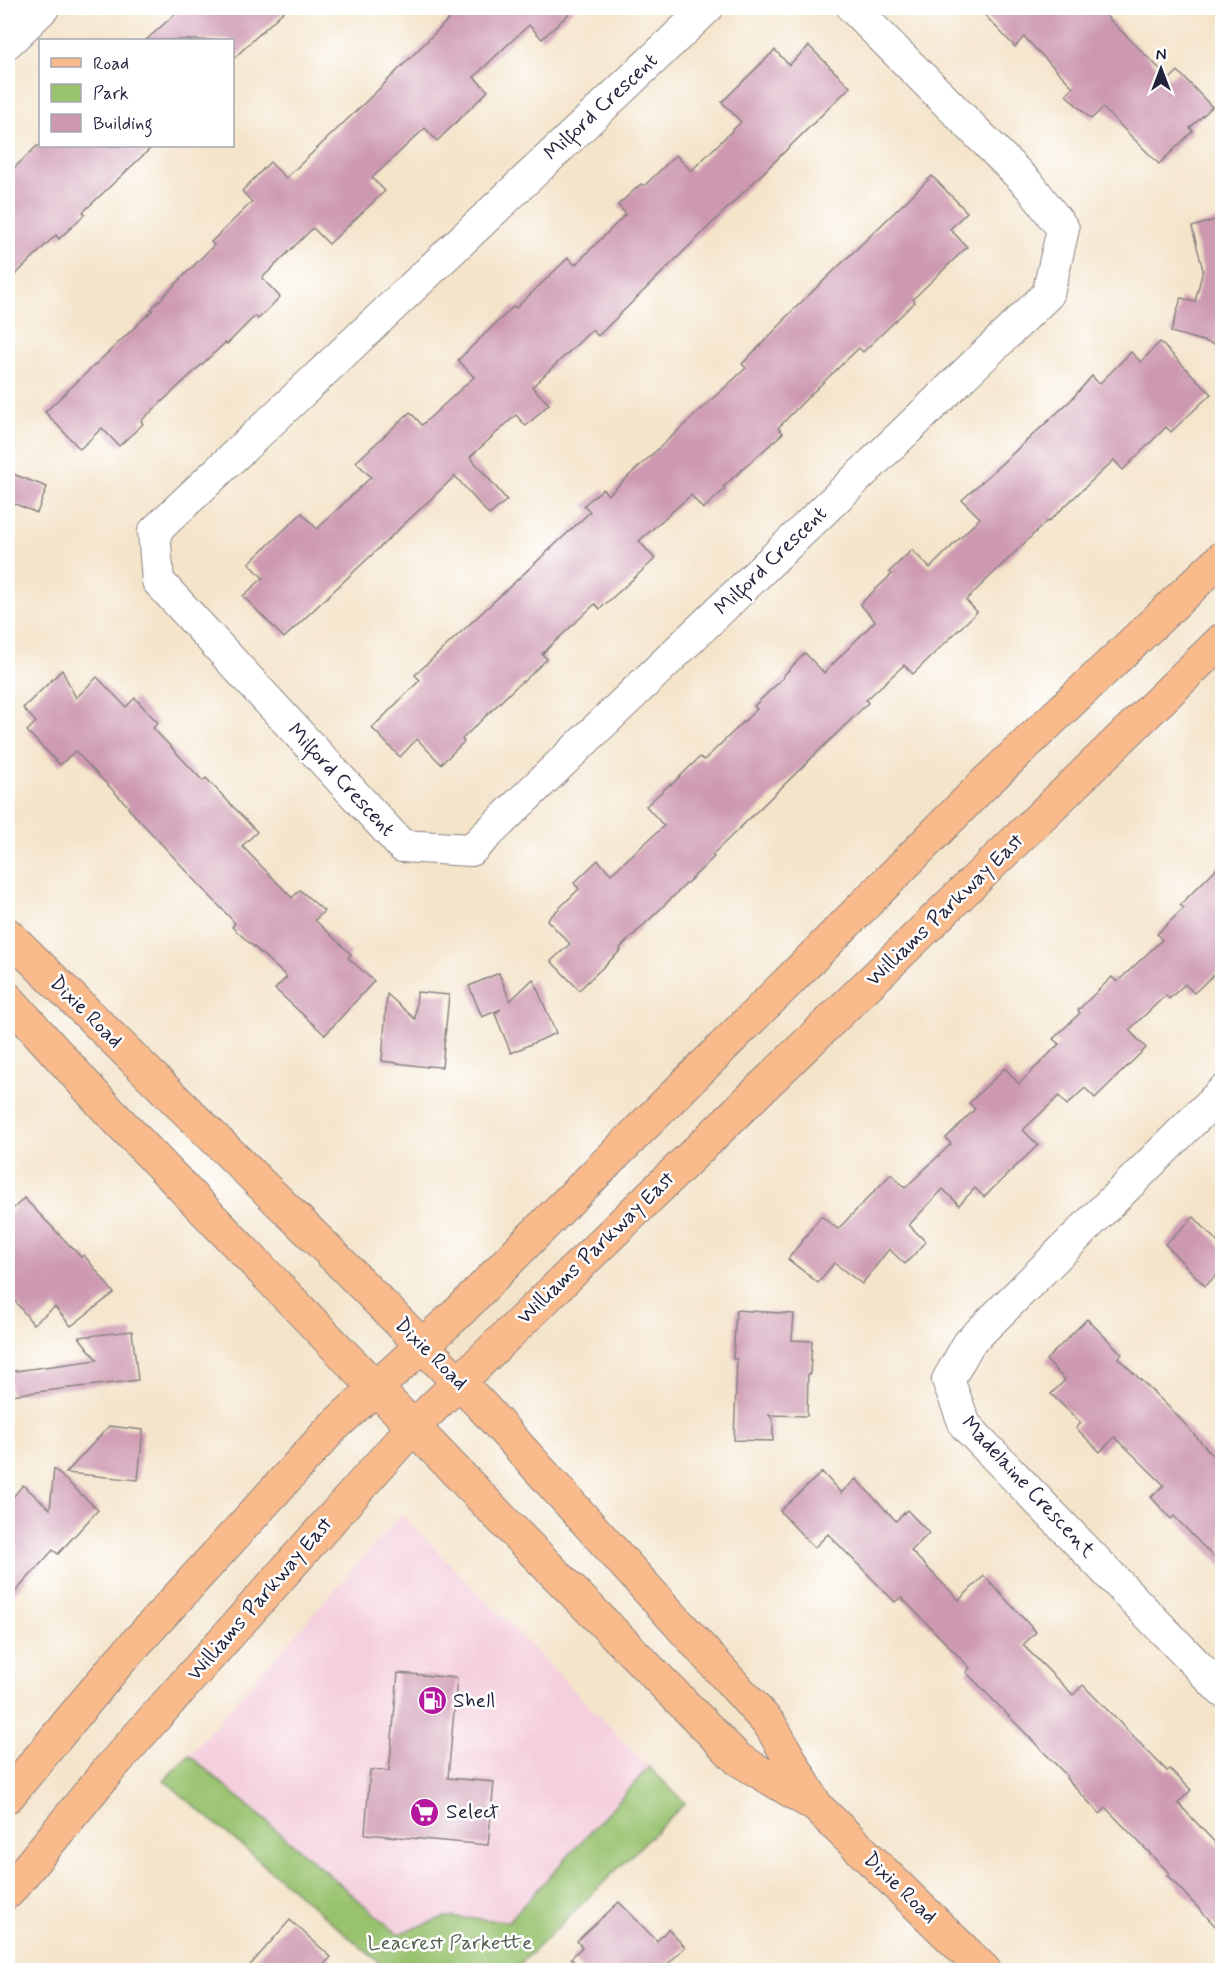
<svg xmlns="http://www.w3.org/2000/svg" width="1230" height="1978" viewBox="0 0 1230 1978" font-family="Mynerve,sans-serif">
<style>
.built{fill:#f4cfdd}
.green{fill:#98c26e;stroke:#5d7254;stroke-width:1.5}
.building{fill:#cd99b0}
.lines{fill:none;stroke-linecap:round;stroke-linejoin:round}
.minor-casing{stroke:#8b8382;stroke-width:34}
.major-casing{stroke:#8b8382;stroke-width:35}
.minor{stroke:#fff;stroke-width:32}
.major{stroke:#fabb8c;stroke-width:33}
.labels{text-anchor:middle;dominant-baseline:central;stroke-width:5;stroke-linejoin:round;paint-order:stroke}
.street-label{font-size:21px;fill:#22223b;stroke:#fff}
.poi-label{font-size:21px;fill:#22223b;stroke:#fff;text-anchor:start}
.park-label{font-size:21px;fill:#51624f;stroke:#fff}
</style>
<rect width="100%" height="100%" fill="#fff"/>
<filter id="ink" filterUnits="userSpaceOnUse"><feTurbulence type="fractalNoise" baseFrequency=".0167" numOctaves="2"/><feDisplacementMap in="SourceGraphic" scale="12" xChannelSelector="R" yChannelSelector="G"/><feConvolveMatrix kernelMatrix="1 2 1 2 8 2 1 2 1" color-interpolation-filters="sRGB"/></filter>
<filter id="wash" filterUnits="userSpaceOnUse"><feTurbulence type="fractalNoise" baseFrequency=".008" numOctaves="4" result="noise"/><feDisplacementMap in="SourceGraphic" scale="24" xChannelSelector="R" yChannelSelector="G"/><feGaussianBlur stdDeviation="1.35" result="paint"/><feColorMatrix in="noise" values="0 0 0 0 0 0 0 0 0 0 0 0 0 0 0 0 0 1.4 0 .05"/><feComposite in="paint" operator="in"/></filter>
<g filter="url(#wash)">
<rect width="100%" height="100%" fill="#f4e4ca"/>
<polygon class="built" points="401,1514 649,1767 509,1921 445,1917 398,1934 189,1755"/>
<polygon class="green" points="189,1755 398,1934 445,1917 509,1921 649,1767 685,1803 514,1970 388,1970 164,1780"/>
<g id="blocks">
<g class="building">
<polygon points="182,8 287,8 232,60 232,40 146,40"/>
<polygon points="460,8 575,8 542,39 529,25 503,49 474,77 488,91 437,141 425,128 372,178 385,191 329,244 313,228 262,278 280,297 258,319 255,316 227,344 225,343 141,421 143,424 119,446 102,428 80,449 45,412 153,310 151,309 214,245 211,242 252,202 242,191 270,162 286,178 376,92"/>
<polygon points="978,8 1098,8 1170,79 1178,71 1212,107 1190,128 1193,131 1159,164 1103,108 1091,119 1066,95 1073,87 1024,37 1015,47"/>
<polygon points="809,46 850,87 598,336 592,330 532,387 549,404 526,426 516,415 470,457 507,500 489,515 455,476 284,638 243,596 263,578 249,563 302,513 317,529 371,477 356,462 410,412 422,425 474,377 458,360 492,327 514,306 516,308 568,258 575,265 626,214 618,205 641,184 644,186 676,155 691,171 741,122 722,102 775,50 789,65"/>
<polygon points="37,146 153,146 83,212 85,214 59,239 56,235 8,282 8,174"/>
<polygon points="932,176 967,212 950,229 967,247 913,299 915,302 863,352 859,348 808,397 778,428 783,433 723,487 725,489 703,509 691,495 639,541 655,559 600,609 595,604 542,654 547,659 523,682 522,681 462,739 464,742 441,764 417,739 400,757 372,728 420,680 415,675 590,512 584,505 603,489 608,495 746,368 742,364 785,320 784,319"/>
<polygon points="1222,218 1222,327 1217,345 1171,332 1181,298 1195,302 1203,270 1192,227"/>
<polygon points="1160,342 1211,394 1171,432 1166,427 1123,470 1114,460 1048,522 1047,521 966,600 977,612 913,674 904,665 866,700 868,703 712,855 714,857 620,948 621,950 579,990 551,961 570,944 547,920 579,889 574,883 598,860 611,874 664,826 646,806 670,784 671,785 700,757 704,760 757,709 754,706 784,677 783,676 805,653 824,673 875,621 860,604 892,574 889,572 912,550 930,568 980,518 962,500 1071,400 1092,376 1099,384 1131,352 1141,362"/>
<polygon points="8,472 47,487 37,513 8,501"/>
<polygon points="62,670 76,698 97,677 126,707 135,698 158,723 153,728 203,781 206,778 257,832 242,846 292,898 300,890 324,911 315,920 351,954 348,958 374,981 325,1035 275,989 287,977 232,927 235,923 128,808 129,807 75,751 60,765 27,731 36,722 23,708"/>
<polygon points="1222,863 1222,967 1194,993 1185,984 1169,999 1166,995 1129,1030 1146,1048 1095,1098 1085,1088 1067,1105 1059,1096 1023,1130 1038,1145 984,1197 975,1188 959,1205 943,1189 909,1225 926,1242 905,1264 889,1249 862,1284 834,1263 818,1283 788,1259 821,1216 838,1229 891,1174 905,1188 951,1144 946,1138 975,1109 969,1103 1005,1068 1019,1084 1059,1044 1053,1039 1080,1013 1078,1010 1112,977 1117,982 1162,940 1157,934 1184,908 1180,905"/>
<polygon points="499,973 510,1001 533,979 556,1033 511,1053 495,1014 501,1009 482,1017 469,986"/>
<polygon points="417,992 449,995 442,1067 427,1066 427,1067 382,1061 387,994 415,1019"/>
<polygon points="24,1198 81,1257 84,1255 114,1293 71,1326 55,1307 33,1324 8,1292 8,1214"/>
<polygon points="1194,1217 1222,1247 1222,1270 1205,1286 1165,1244"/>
<polygon points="736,1310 794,1314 792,1340 812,1341 810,1374 808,1374 807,1416 769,1415 773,1420 773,1441 734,1440 737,1359 733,1359"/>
<polygon points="1087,1319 1122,1354 1118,1358 1176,1414 1222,1466 1222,1566 1174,1516 1171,1519 1151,1497 1164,1485 1115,1437 1100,1452 1076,1428 1081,1423 1051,1394 1065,1380 1046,1360"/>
<polygon points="132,1331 138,1380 11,1395 8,1372 97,1360 79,1337"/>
<polygon points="109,1426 143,1430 138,1480 66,1473"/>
<polygon points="54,1469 98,1510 58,1554 53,1550 8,1600 8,1503 23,1485 50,1509"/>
<polygon points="822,1472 841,1493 856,1479 896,1521 907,1510 929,1533 911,1551 959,1600 984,1576 1036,1632 1023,1645 1073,1695 1083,1685 1167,1771 1170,1769 1191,1790 1178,1803 1222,1850 1222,1933 1167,1875 1169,1873 1106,1808 1100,1814 1066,1778 1067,1776 966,1672 970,1668 901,1597 895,1602 828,1534 814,1548 780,1511"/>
<polygon points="398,1673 457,1678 448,1778 494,1782 488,1845 365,1834 370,1770 389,1771"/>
<polygon points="619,1902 657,1941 668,1929 685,1947 661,1971 583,1971 571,1958 582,1947 577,1941"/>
<polygon points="290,1920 331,1957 318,1971 245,1971"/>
</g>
</g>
</g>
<g filter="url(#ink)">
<use href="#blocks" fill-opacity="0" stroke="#8b8382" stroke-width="1.5"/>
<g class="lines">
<defs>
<g id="minor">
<polyline points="707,8 154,532 158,581 402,846 471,850 1048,294 1063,229 1031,187 853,8"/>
<polyline points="8,42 43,8"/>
<polyline points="1222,1092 969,1343 948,1380 965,1425 1222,1691"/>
</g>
<g id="major">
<polyline points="8,935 331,1253 482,1406 771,1726 815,1804"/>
<polyline points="8,999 107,1109 523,1541 738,1759 816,1806 984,1970"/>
<polyline points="8,1796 116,1665 333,1427 460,1311 517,1252 792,978 984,784 1222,558"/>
<polyline points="8,1892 111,1767 413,1427 1222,640"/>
</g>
</defs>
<use href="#minor" class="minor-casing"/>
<use href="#major" class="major-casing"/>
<use href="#minor" class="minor"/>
<use href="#major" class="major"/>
</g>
</g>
<defs>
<symbol id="fuel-disc" viewBox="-11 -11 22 22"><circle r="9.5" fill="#b5179e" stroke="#fff"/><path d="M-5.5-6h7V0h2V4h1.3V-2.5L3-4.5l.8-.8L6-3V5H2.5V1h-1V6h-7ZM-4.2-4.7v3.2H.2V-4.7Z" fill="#fff"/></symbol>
<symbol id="supermarket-disc" viewBox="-11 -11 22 22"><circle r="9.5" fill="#b5179e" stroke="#fff"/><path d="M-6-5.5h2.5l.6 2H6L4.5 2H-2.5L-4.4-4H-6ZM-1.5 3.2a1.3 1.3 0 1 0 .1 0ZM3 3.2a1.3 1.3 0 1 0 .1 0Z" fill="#fff"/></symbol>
</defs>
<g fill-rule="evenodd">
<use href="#fuel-disc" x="416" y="1684" width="33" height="33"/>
<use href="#supermarket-disc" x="408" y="1796" width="33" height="33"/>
</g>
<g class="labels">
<g class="street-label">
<text transform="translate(601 107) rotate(-43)">Milford Crescent</text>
<text transform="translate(771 561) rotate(-44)">Milford Crescent</text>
<text transform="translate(341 780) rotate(47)">Milford Crescent</text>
<text transform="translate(945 910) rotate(-44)">Williams Parkway East</text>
<text transform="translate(86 1012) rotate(45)">Dixie Road</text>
<text transform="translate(596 1248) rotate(-44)">Williams Parkway East</text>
<text transform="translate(431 1354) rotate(45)">Dixie Road</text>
<text transform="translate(1028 1487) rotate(47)">Madelaine Crescent</text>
<text transform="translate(260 1599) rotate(-49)">Williams Parkway East</text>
<text transform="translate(900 1888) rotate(44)">Dixie Road</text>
</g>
<g class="poi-label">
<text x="453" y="1701">Shell</text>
<text x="446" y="1812">Select</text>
</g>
<g class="park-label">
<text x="450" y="1943">Leacrest Parkette</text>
</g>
</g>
<rect width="1230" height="1978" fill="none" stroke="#fff" stroke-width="30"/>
<rect x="39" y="39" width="195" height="108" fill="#ffffff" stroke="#a7a7b1" stroke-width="1.5"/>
<rect x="51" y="58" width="30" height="9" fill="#fabb8c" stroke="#a7a7b1" stroke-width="1.5"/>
<text x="93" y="69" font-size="18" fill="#22223b">Road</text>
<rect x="51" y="84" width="30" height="18" fill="#98c26e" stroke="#a7a7b1" stroke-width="1.5"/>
<text x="93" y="99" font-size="18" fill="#22223b">Park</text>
<rect x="51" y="114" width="30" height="18" fill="#cd99b0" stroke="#a7a7b1" stroke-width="1.5"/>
<text x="93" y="129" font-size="18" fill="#22223b">Building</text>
<g transform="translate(1161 69)" stroke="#ffffff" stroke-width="4.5" paint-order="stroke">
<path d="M0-4.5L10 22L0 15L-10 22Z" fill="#22223b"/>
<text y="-9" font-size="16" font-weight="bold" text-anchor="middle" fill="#22223b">N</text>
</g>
</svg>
